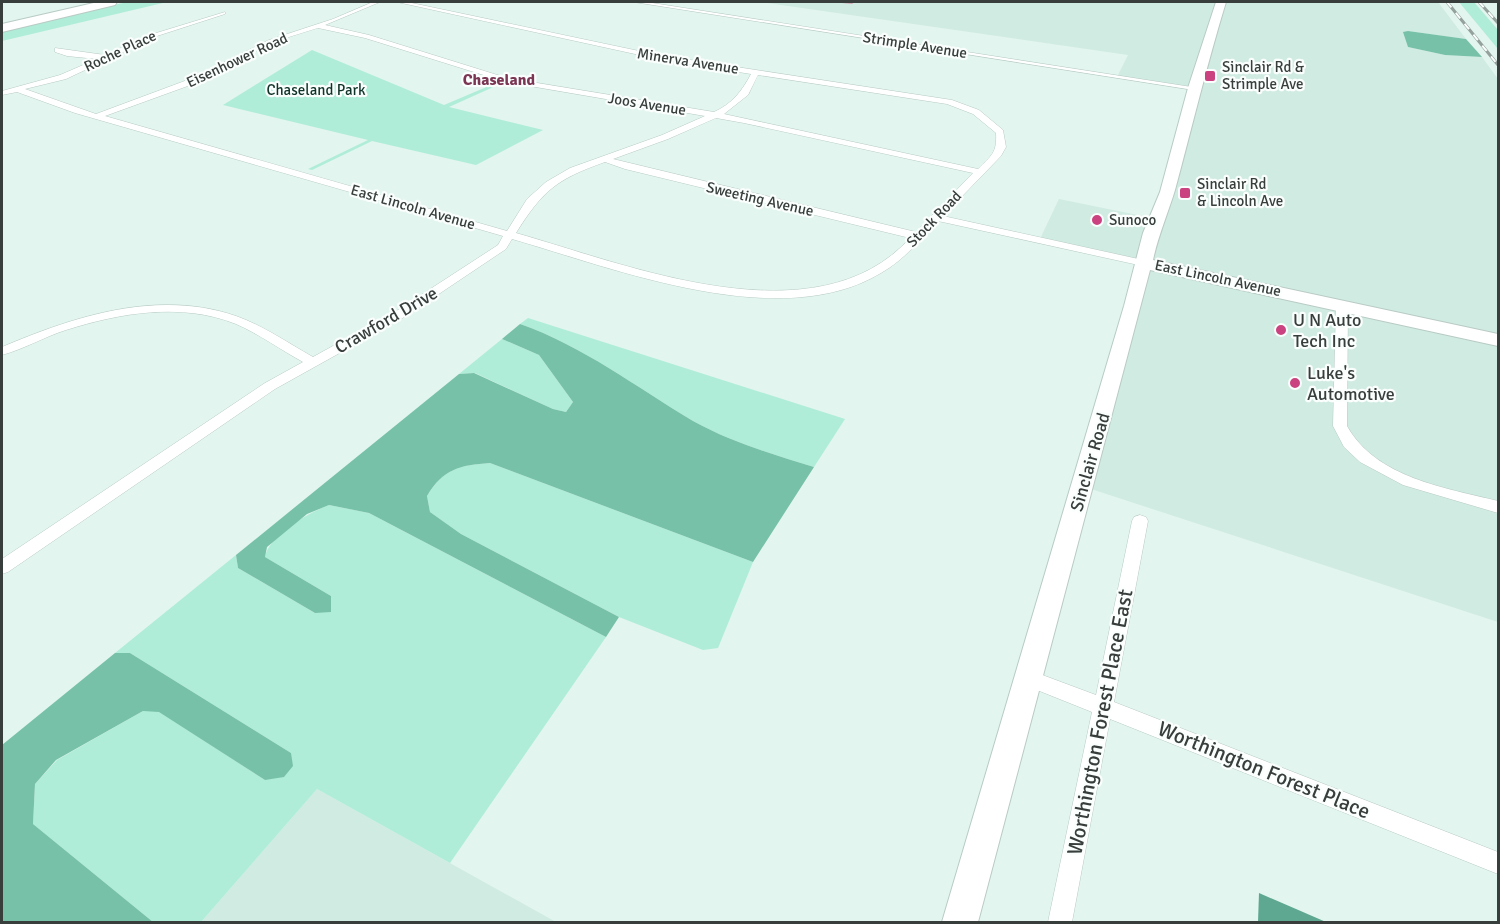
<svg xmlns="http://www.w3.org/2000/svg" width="1500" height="924" viewBox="0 0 1500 924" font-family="Signika,sans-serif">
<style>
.built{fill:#d0ebe1}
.green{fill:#afedd8}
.forest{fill:#78c1a9}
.water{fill:#5ea790}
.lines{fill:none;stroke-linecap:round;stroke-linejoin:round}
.minor-casing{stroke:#b8cbc4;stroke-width:1}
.secondary-casing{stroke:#b8cbc4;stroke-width:2}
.motorway-casing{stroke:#b8cbc4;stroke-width:2}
.minor{fill:#fff;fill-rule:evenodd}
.secondary{fill:#fff;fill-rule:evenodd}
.motorway{fill:#fff;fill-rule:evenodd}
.rail-casing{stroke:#94a19c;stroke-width:3}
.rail{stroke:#fafefd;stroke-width:2;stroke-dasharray:7;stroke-linecap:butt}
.wall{fill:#d5a7b6}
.poi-dot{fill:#ca427f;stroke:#fafefd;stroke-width:2}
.labels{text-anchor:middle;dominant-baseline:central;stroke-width:4.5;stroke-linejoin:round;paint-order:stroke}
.far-street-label{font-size:15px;fill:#373e3c;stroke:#fafefd}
.far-poi-label{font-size:15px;fill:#373e3c;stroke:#fafefd;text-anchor:start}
.far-park-label{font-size:15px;fill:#11342a;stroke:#fafefd}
.far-neighbourhood-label{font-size:16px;font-weight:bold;fill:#7a3652;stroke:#fafefd}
.street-label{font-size:18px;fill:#373e3c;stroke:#fafefd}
.poi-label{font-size:18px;fill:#373e3c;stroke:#fafefd;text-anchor:start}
.near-street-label{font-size:21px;fill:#373e3c;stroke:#fafefd}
</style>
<rect width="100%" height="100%" fill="#e2f5ee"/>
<g class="built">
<polygon points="761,2 1438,2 1466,39 1408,31 1408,47 1445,55 1482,57 1498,79 1498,622 1082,486 1144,265 1039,241 1059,199 1157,219 1194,89 1117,77 1128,55"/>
<polygon points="317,789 556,922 201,922"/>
</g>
<g class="green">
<polygon points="127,2 167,2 2,41 2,31"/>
<polygon points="1459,2 1474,2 1498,30 1498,49"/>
<polygon points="312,50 444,105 496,83 500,84 449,107 543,130 476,165 372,141 312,170 308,169 368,140 223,105"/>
<path d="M528 318 845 419 814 467C772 454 731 442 693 421 636 387 583 346 520 324Z"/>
<polygon points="502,339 539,355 573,402 566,412 553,409 475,373 459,374"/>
<path d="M490 463 753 562 718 648 703 650 619 617 461 534 430 512 427 496C443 469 459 465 490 463Z"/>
<path d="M329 505 369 513 606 637 450 863 317 789 201 922H153L33 824 35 784 57 760 143 711H159L265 780 291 753 130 653H115L236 555 238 568 315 613 331 596 265 557C269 535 308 513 329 505Z"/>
</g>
<g class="forest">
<polygon points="1408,31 1466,39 1482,57 1445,55 1408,47 1403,32"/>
<path d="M520 324C583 346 636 387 693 421 731 442 772 454 814 467L753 562 490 463C460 465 443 469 427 496L430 512 461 534 619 617 606 637 369 513 329 505 307 514 267 547 265 557 331 596V612L315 613 238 568 236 555 459 374 474 373 553 409 566 412 573 402 539 355 502 339Z"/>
<polygon points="115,653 130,653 291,753 293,766 284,777 265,780 159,712 143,711 56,760 35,784 33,824 153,922 2,922 2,745"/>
</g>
<polygon class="water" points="1259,893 1326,922 1258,922"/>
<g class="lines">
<defs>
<g id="minor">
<path d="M373 2H380L325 25 369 35 507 78 714 112C732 104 742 91 751 74L658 59 397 2H407L658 55 952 100 979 110 1003 130 1006 147 1001 156 943 216 1143 260 1149 263 1143 266 938 221C920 240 904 260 881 273 780 334 616 269 512 239L506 249 406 316 275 389 8 572 2 574V559L265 383 303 362C281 350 259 334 236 324 181 302 120 313 66 330 44 337 24 349 2 355V347C75 316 158 289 236 316 264 326 288 343 313 357L398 310 498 245 503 236 75 113 17 92 2 95V91L60 75 97 59 67 56 55 52V48L105 55 153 34 225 12V14L157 36 66 79 25 89 96 114 190 79 269 40 333 19ZM318 28 365 38 506 82 705 116 662 135 570 168 546 182 527 199 507 231 105 116 196 83 273 42ZM758 75 947 104 973 114 996 133C997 153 992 155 978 169L724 114 748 95ZM716 118 744 123 973 173 916 232 613 159 668 139ZM605 162 625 169 910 238C816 342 629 265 516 233 543 190 557 179 605 162Z"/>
<polygon points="634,2 646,2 1198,88 1194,90"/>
<path d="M1342 301 1348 305 1347 426C1376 478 1446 488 1498 501V513L1403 485 1360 462 1344 447 1333 426 1336 305Z"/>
<polygon points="1140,515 1146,517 1148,521 1114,702 1498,852 1498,874 1110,719 1072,922 1048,922 1092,712 1022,684 1019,678 1022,672 1029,670 1096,695 1132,521 1134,517"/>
</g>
<path id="secondary" d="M1216 2H1226C1207 64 1192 127 1175 190 1168 213 1158 236 1153 260L1498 334V346L1150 270 978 922H942L1124 306 1143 233 1160 192 1188 88Z"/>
<polygon id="motorway" points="98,2 117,2 115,5 2,32 2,24"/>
</defs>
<use href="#minor" class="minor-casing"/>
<use href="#secondary" class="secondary-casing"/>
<use href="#motorway" class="motorway-casing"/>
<use href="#minor" class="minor"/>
<use href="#secondary" class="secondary"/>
<use href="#motorway" class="motorway"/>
<defs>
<g id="rail">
<polyline points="1447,2 1498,65"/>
<polyline points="1479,2 1498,23"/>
</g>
</defs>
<use href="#rail" class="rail-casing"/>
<use href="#rail" class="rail"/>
</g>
<polygon class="wall" points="832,2 855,2 852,4"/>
<g class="poi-dot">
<rect x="1204" y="70" width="12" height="12" rx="3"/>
<rect x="1179" y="187" width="12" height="12" rx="3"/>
<circle cx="1097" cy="220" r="6"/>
<circle cx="1281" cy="330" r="6"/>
<circle cx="1295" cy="383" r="6"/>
</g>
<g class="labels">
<g class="far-street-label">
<text transform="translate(915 45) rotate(9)">Strimple Avenue</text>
<text transform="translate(120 51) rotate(-25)">Roche Place</text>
<text transform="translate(237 60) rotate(-25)">Eisenhower Road</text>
<text transform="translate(688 61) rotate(9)">Minerva Avenue</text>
<text transform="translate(647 104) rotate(9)">Joos Avenue</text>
<text transform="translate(760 199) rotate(13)">Sweeting Avenue</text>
<text transform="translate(413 207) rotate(16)">East Lincoln Avenue</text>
<text transform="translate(934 219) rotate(-46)">Stock Road</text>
<text transform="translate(1218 278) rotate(12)">East Lincoln Avenue</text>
</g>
<g class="far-poi-label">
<text x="1222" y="67">Sinclair Rd &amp;<tspan x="1222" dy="17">Strimple Ave</tspan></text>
<text x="1197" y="184">Sinclair Rd<tspan x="1197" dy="17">&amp; Lincoln Ave</tspan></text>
<text x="1109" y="220">Sunoco</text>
</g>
<g class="far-park-label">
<text x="316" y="90">Chaseland Park</text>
</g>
<g class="far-neighbourhood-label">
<text x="499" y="80">Chaseland</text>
</g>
<g class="street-label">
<text transform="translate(386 320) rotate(-30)">Crawford Drive</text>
<text transform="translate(1090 462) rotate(-74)">Sinclair Road</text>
</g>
<g class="poi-label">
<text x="1293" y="320">U N Auto<tspan x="1293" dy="21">Tech Inc</tspan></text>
<text x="1307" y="373">Luke's<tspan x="1307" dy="21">Automotive</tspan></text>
</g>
<g class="near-street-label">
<text transform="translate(1100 722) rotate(-79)">Worthington Forest Place East</text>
<text transform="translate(1264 770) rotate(22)">Worthington Forest Place</text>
</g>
</g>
<rect width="1500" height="924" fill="none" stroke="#373e3c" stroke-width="6"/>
</svg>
